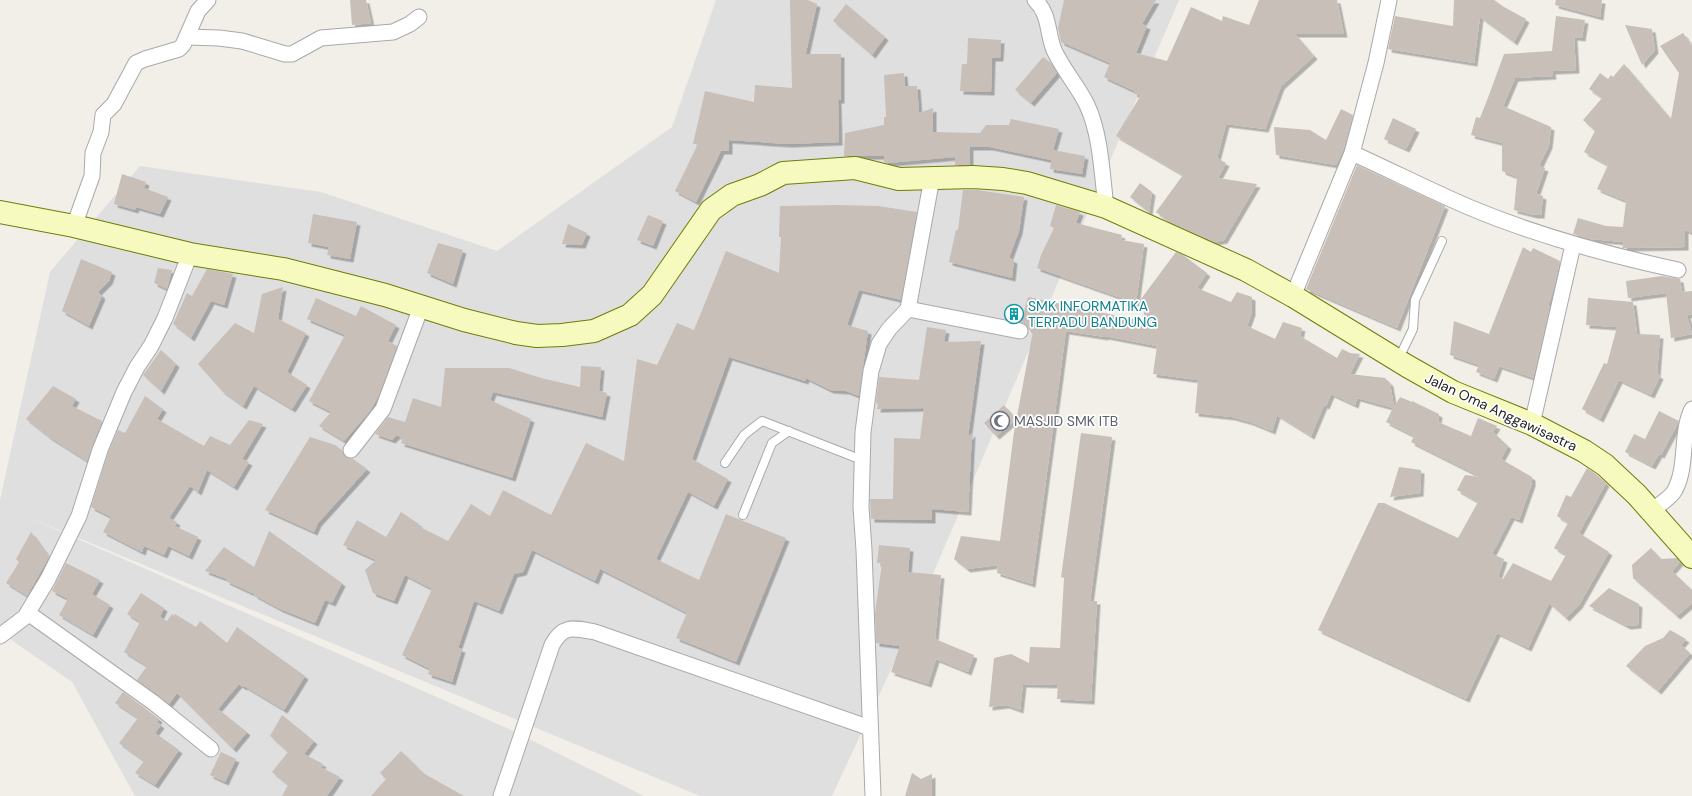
<svg xmlns="http://www.w3.org/2000/svg" width="1692" height="796" viewBox="0 0 1692 796" font-family="'DM Sans',sans-serif">
<style>
.residential{fill:#e0dfdf}
.building{fill:#c7bfb8;filter:url(#shadow)}
.lines{fill:none;stroke-linecap:round;stroke-linejoin:round}
.service-casing{stroke:#a9a9a9;stroke-width:10}
.minor-casing{stroke:#a9a9a9;stroke-width:17}
.secondary-casing{stroke:#707d05;stroke-width:24}
.service{stroke:#fff;stroke-width:8}
.minor{stroke:#fff;stroke-width:15}
.secondary{stroke:#f7fabf;stroke-width:22}
.labels{text-anchor:middle;dominant-baseline:central;stroke-width:3.5;stroke-linejoin:round;paint-order:stroke}
.culture-label{font-size:14px;fill:#0d838f;stroke:#fff;text-anchor:start}
.street-label{font-size:14px;fill:#222;stroke:#fff}
.worship-label{font-size:14px;fill:#5b616d;stroke:#fff;text-anchor:start}
</style>
<defs>
<filter id="shadow"><feDropShadow dx="3.5" dy="3.5" stdDeviation="0" flood-color="#0004"/></filter>
</defs>
<rect width="100%" height="100%" fill="#f2efe9"/>
<polygon class="residential" points="716,0 1179,0 902,646 832,796 700,796 28,517 507,728 644,796 135,796 72,682 0,632 0,500 50,272 140,166 321,192 497,251 672,127"/>
<g class="building">
<polygon points="350,0 366,0 371,23 352,25"/>
<polygon points="790,0 808,0 817,4 805,57 807,54 841,54 841,100 838,100 839,142 788,144 729,140 729,151 721,151 696,202 675,191 698,144 693,144 705,91 754,102 755,85 792,88"/>
<polygon points="1064,0 1156,0 1142,24 1147,26 1136,53 1167,61 1191,7 1222,21 1223,16 1249,25 1259,0 1337,0 1344,34 1295,34 1314,56 1281,86 1265,129 1226,124 1217,158 1226,163 1218,178 1257,184 1224,240 1215,242 1169,222 1156,212 1183,175 1116,136 1141,95 1134,94 1134,91 1104,77 1110,63 1061,42 1058,28"/>
<polygon points="1454,0 1494,0 1504,7 1526,19 1514,42 1480,17 1474,63 1388,49 1395,16 1453,26"/>
<polygon points="1556,0 1602,0 1600,17 1555,5"/>
<polygon points="846,4 885,37 872,55 833,21"/>
<polygon points="1556,16 1585,20 1582,38 1574,37 1576,70 1552,71 1553,76 1515,78 1503,106 1551,127 1549,145 1539,166 1545,168 1536,194 1543,196 1541,215 1534,215 1514,210 1517,177 1502,171 1502,143 1471,135 1476,117 1480,118 1489,95 1504,54 1552,51"/>
<polygon points="1625,25 1652,29 1655,50 1642,65"/>
<polygon points="1683,33 1692,46 1692,233 1685,230 1685,247 1622,248 1624,242 1590,239 1573,234 1578,218 1606,226 1623,227 1626,201 1597,189 1608,165 1584,152 1595,131 1583,120 1602,98 1589,89 1600,73 1608,79 1611,75 1613,77 1624,64 1671,119 1679,73 1660,46"/>
<polygon points="968,38 1001,40 1000,58 992,58 991,92 960,91 962,64 967,64"/>
<polygon points="1043,57 1051,63 1057,73 1031,103 1015,90"/>
<polygon points="904,73 905,86 917,86 919,113 933,108 933,132 980,133 986,125 1009,125 1011,119 1059,129 1053,150 1085,156 1082,174 1050,169 1052,156 1051,160 990,147 970,147 970,165 955,165 955,157 888,163 884,162 884,156 844,156 845,133 884,125 884,117 886,117 884,75"/>
<polygon points="1341,109 1353,115 1344,148 1336,165 1276,155 1274,127 1310,130 1326,140"/>
<polygon points="1393,118 1416,129 1406,149 1384,139"/>
<polygon points="1357,165 1445,206 1397,328 1306,289"/>
<polygon points="122,174 146,182 144,188 168,197 160,214 136,207 135,210 114,204"/>
<polygon points="1140,183 1152,192 1149,212 1130,197"/>
<polygon points="963,190 977,190 1024,197 1019,231 1009,258 1014,260 1012,278 949,262 956,230 958,230"/>
<polygon points="837,205 878,206 917,212 901,300 859,290 847,325 868,331 859,396 846,391 830,390 806,378 805,381 729,357 692,459 728,479 714,506 688,492 656,559 699,580 726,514 786,538 736,662 676,638 687,613 600,569 595,581 532,550 523,572 514,574 499,611 474,601 458,648 462,649 452,682 428,674 430,669 402,655 432,589 405,575 394,601 373,593 365,570 376,560 343,545 357,520 386,537 401,512 419,524 418,526 448,541 471,504 490,516 503,490 551,515 586,443 624,461 637,359 657,365 677,323 694,330 726,251 779,273 781,237 779,237 780,206"/>
<polygon points="1056,205 1080,212 1076,223 1122,235 1121,240 1144,244 1136,303 1037,268 1041,255 1054,228 1050,226"/>
<polygon points="313,214 357,222 350,259 327,255 329,247 308,243"/>
<polygon points="648,215 663,221 653,246 637,240"/>
<polygon points="568,224 587,233 582,245 562,244"/>
<polygon points="438,243 463,250 453,284 427,273"/>
<polygon points="1523,247 1531,252 1533,248 1560,261 1554,287 1548,306 1550,306 1533,378 1499,366 1494,379 1476,372 1479,365 1450,355 1454,321 1489,334"/>
<polygon points="1176,252 1183,255 1207,273 1197,288 1231,302 1237,292 1252,297 1252,312 1247,326 1275,339 1283,322 1302,328 1300,336 1337,358 1342,349 1350,353 1360,354 1350,374 1385,378 1390,383 1394,407 1400,397 1412,402 1412,401 1439,414 1438,422 1471,436 1478,418 1497,426 1493,432 1508,446 1501,459 1532,477 1532,483 1519,520 1511,517 1492,554 1504,559 1498,577 1503,579 1513,563 1551,581 1566,555 1554,548 1568,523 1557,516 1566,495 1571,497 1587,468 1597,475 1606,483 1579,533 1609,552 1579,605 1566,618 1549,603 1528,648 1497,633 1466,699 1318,630 1378,503 1384,503 1458,538 1478,502 1457,490 1465,475 1481,477 1411,442 1414,436 1386,422 1393,408 1357,398 1355,405 1331,394 1326,406 1324,405 1311,436 1277,415 1272,431 1250,422 1232,417 1195,413 1198,380 1153,374 1157,346 1105,336 1105,337 1066,331 1032,584 997,573 998,565 967,569 954,559 961,536 1000,541 1014,432 1033,331 1029,330 1026,325 1021,322 1028,297 1142,321 1146,306 1138,303"/>
<polygon points="81,259 112,272 109,281 98,292 102,296 89,326 62,311"/>
<polygon points="158,268 172,270 167,289 154,283"/>
<polygon points="207,269 233,274 224,305 211,301 191,338 173,324 187,293 192,296"/>
<polygon points="1662,276 1680,279 1682,292 1692,291 1692,314 1687,315 1692,334 1671,338 1666,293 1628,298 1626,281"/>
<polygon points="283,287 278,319 306,333 287,372 307,385 292,409 254,386 243,406 222,391 198,364 235,323 254,333 262,294"/>
<polygon points="316,298 356,316 361,306 396,325 388,341 397,346 379,395 370,411 344,441 319,426 331,412 309,401 345,335 307,319"/>
<polygon points="1588,298 1633,302 1637,334 1660,335 1657,374 1660,376 1651,395 1619,380 1600,419 1582,409 1604,363 1607,364 1617,327 1586,325"/>
<polygon points="927,327 946,330 944,342 981,341 968,437 972,433 968,512 932,509 932,520 871,519 870,499 893,499 894,438 920,439 924,408 877,409 878,404 876,403 879,377 919,380"/>
<polygon points="161,350 176,364 161,391 143,375"/>
<polygon points="581,366 601,367 599,391 607,393 602,417 493,392 490,400 531,419 512,478 401,443 403,439 397,435 392,440 375,434 388,417 405,422 413,398 441,407 445,368 509,368 541,378 580,387"/>
<polygon points="53,386 76,399 72,406 102,421 87,461 49,437 26,419"/>
<polygon points="145,396 163,409 157,419 204,446 210,436 230,445 249,420 263,424 242,459 249,462 234,487 207,470 198,492 190,486 169,518 177,522 175,526 198,537 189,556 168,546 164,555 144,546 142,552 103,532 111,517 91,507 108,453 118,430 125,433"/>
<polygon points="1004,405 1016,419 996,436 984,423"/>
<polygon points="1659,411 1679,421 1661,455 1659,454 1652,466 1625,452 1634,434 1645,439"/>
<polygon points="1081,433 1112,437 1090,601 1097,601 1091,701 1057,699 1058,685 1023,684 1020,710 1006,705 989,707 994,658 1011,654 1029,663 1030,647 1060,648 1064,578 1061,577"/>
<polygon points="310,437 335,445 342,450 346,457 353,459 367,469 318,523 314,532 265,510"/>
<polygon points="1399,467 1421,470 1420,493 1390,497"/>
<polygon points="269,531 342,583 332,603 325,600 315,623 280,609 254,595 254,594 226,581 227,579 205,571 224,547 254,567"/>
<polygon points="31,532 49,557 27,596 6,583 19,562 16,559"/>
<polygon points="879,545 910,548 908,572 941,575 935,639 974,655 968,672 936,659 928,684 891,672 900,646 876,643 875,613 882,563 877,563"/>
<polygon points="1651,548 1661,559 1677,558 1680,562 1672,571 1692,590 1692,603 1677,616 1633,578 1632,565"/>
<polygon points="66,563 100,580 92,594 110,605 93,635 59,615 68,599 52,591"/>
<polygon points="1609,588 1639,604 1638,625 1627,626 1589,606"/>
<polygon points="141,593 164,608 160,617 167,621 172,614 174,616 175,614 196,627 200,621 227,643 237,627 305,676 284,710 244,686 243,687 239,684 218,709 247,732 233,749 177,693 169,704 137,680 147,666 124,652 140,622 127,614"/>
<polygon points="1670,630 1686,639 1681,645 1690,653 1658,691 1626,666 1645,646 1663,638"/>
<polygon points="123,692 159,719 157,722 161,725 155,733 179,750 155,785 135,773 144,761 119,743 138,718 115,703"/>
<polygon points="282,715 314,741 304,754 323,764 321,767 340,777 327,796 282,796 288,785 272,772 288,752 270,736"/>
<polygon points="401,751 423,773 464,796 371,796 386,779 380,773"/>
<polygon points="221,752 236,759 225,782 210,775"/>
<polygon points="912,773 921,779 932,774 932,796 905,796"/>
</g>
<g class="lines">
<defs>
<g id="service">
<polyline points="1398,360 1413,329 1415,300 1442,241"/>
<polyline points="725,463 744,435 762,421 862,460"/>
<polyline points="743,515 772,443 789,431"/>
</g>
<g id="minor">
<path d="M1035 0C1050 14 1047 33 1054 50 1063 70 1078 86 1087 105 1101 135 1102 175 1106 207"/>
<polyline points="187,37 219,38 242,41 285,54 292,54 321,38 393,32 410,24 419,17"/>
<path d="M1352 153C1392 171 1431 191 1471 208 1538 236 1608 255 1678 270"/>
<polyline points="932,178 908,309 1020,331"/>
<polyline points="74,226 92,176 93,153 101,132 103,115 114,104 136,63 145,59 179,49 183,45 198,11 208,0"/>
<polyline points="1293,296 1352,153 1376,63 1389,0"/>
<polyline points="1532,424 1573,245"/>
<polyline points="351,450 383,409 421,307"/>
<path d="M1652 511C1658 505 1671 498 1675 490 1688 465 1680 433 1692 409"/>
<polyline points="28,613 154,703 211,749"/>
<polyline points="0,636 25,617 48,579 79,516 100,450 124,392 137,367 151,346 165,318 190,254"/>
<path d="M501 796 552 645C563 624 574 628 595 632L870 728"/>
<polyline points="873,796 864,550 861,507 863,432 871,371 879,344 889,329 908,309"/>
</g>
<polyline id="secondary" points="0,212 74,226 190,254 283,269 385,295 464,320 516,333 537,336 562,335 594,331 630,315 652,295 711,210 732,195 760,185 783,173 855,168 899,179 973,177 1003,179 1027,183 1106,207 1246,270 1293,296 1407,366 1453,392 1532,424 1584,451 1605,465 1637,495 1692,557"/>
</defs>
<use href="#service" class="service-casing"/>
<use href="#minor" class="minor-casing"/>
<use href="#secondary" class="secondary-casing"/>
<use href="#service" class="service"/>
<use href="#minor" class="minor"/>
<use href="#secondary" class="secondary"/>
</g>
<defs>
<symbol id="building-ring" viewBox="-11 -11 22 22"><circle r="9.5" fill="#fff" stroke="#0f9aa8" stroke-width="1.5"/><path d="M-4-6H4V6H1V3H-1V6H-4ZM-2.5-4.3h1.7v1.8h-1.7ZM.8-4.3h1.7v1.8H.8ZM-2.5-1h1.7V.8h-1.7ZM.8-1h1.7V.8H.8Z" fill="#0f9aa8"/></symbol>
<symbol id="mosque-ring" viewBox="-11 -11 22 22"><circle r="9.5" fill="#fff" stroke="#6b7280" stroke-width="1.5"/><path d="M3.5-4.9A6 6 0 1 0 3.5 4.9A5 5 0 1 1 3.5-4.9Z" fill="#6b7280"/></symbol>
</defs>
<g fill-rule="evenodd">
<use href="#building-ring" x="1003" y="303" width="22" height="22"/>
<use href="#mosque-ring" x="989" y="410" width="22" height="22"/>
</g>
<g class="labels">
<g class="culture-label">
<text x="1028" y="306">SMK INFORMATIKA<tspan x="1028" dy="16">TERPADU BANDUNG</tspan></text>
</g>
<g class="street-label">
<text transform="translate(1501 412) rotate(25)">Jalan Oma Anggawisastra</text>
</g>
<g class="worship-label">
<text x="1014" y="421">MASJID SMK ITB</text>
</g>
</g>
</svg>
